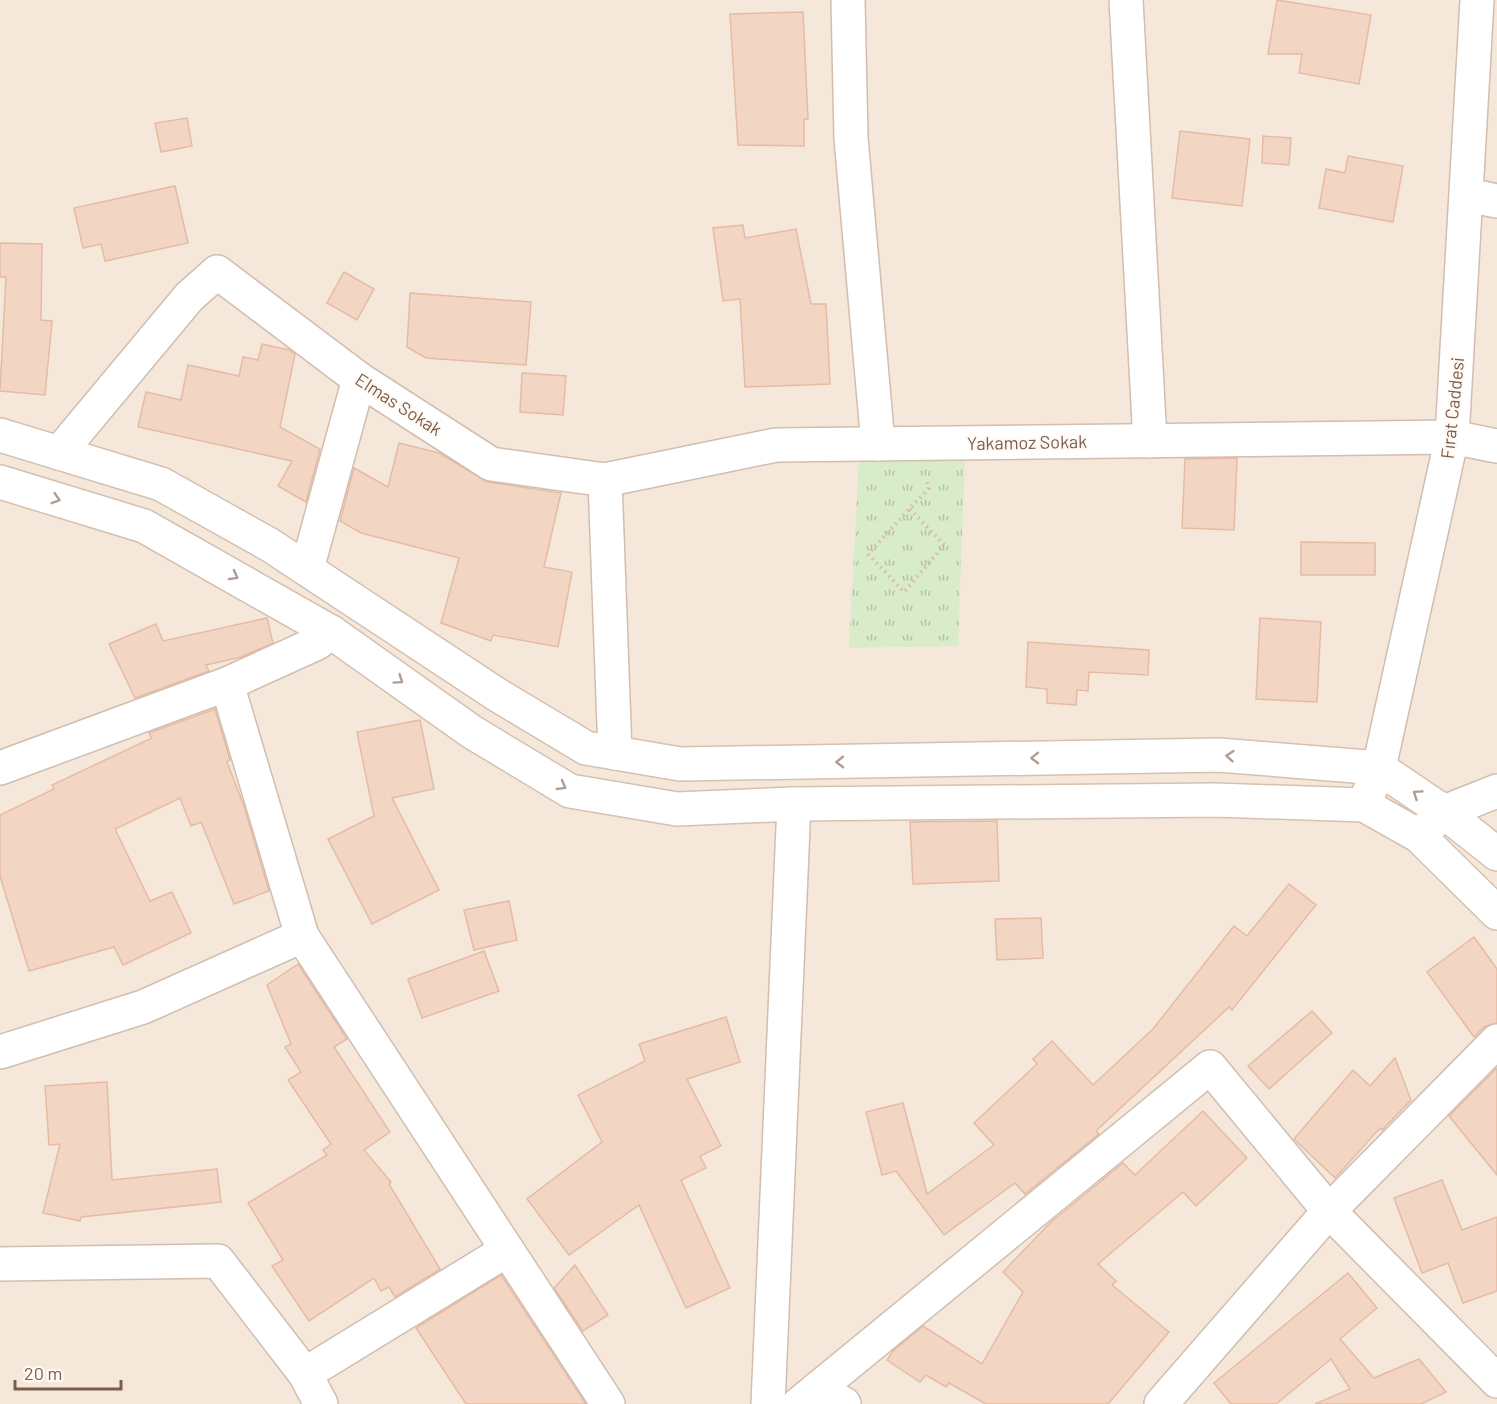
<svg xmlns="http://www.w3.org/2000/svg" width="1497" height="1404" viewBox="0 0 1497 1404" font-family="Barlow,sans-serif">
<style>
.residential{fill:#f5e8da}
.park{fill:url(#park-tufts)}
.building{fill:#f3d5c3;stroke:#e6bba3;stroke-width:1.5}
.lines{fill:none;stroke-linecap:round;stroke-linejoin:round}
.minor-casing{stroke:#d1beb0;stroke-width:36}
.tertiary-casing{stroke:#d1beb0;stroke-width:36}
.secondary-casing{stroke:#d6c0b0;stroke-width:36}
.path{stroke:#d9b8a5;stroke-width:4;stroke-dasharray:1.5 4.5;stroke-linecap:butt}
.minor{stroke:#fff;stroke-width:33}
.tertiary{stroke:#fff;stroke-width:33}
.secondary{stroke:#fff;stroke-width:33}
.oneway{stroke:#af9d94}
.labels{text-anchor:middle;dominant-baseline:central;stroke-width:4.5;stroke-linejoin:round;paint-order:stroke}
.street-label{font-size:18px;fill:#7a5c4d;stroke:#fffaf3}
</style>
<defs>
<pattern id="park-tufts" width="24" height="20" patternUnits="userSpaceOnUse" patternTransform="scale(1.5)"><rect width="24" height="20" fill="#d8ecc9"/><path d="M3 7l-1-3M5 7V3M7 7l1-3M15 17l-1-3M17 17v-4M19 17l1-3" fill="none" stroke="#b4c2a5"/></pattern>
</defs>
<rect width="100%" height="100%" fill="#fdf6ec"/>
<rect class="residential" x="0" y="0" width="1497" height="1404"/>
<polygon class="park" points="965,455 958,646 849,648 859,458"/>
<g class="building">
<polygon points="1277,0 1371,15 1359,84 1299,73 1302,54 1268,54"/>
<polygon points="803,12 808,119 804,119 804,146 738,145 730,14"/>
<polygon points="187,118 192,146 161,152 155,123"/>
<polygon points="1180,131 1250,139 1242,206 1172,198"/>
<polygon points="1263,136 1291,138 1289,165 1262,163"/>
<polygon points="1348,156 1403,166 1393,222 1319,208 1326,169 1345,173"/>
<polygon points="175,186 188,243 105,261 101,244 83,248 74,208"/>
<polygon points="743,225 745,238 796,229 811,304 826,304 830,384 745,387 740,299 723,301 713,228"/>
<polygon points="0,243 42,244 41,320 52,321 45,395 0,391 6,277 0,277"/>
<polygon points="344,272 374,289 357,320 327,303"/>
<polygon points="410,293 531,302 526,365 426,358 407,347"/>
<polygon points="262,344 289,350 295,354 280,427 320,449 306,502 278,486 292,461 138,427 146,392 181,400 188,365 239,376 243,357 258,360"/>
<polygon points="522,373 566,376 563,415 520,412"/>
<polygon points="399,443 439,453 488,482 561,493 544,567 572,572 558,647 493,635 491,641 441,623 459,558 361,533 340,521 354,468 388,487"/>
<polygon points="1237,458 1234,530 1182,528 1185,459"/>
<polygon points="1301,542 1375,543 1375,575 1301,575"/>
<polygon points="267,618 273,643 241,657 206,665 209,671 135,698 109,644 156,624 163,641"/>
<polygon points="1260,618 1321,622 1317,702 1256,699"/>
<polygon points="1028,642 1149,650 1148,675 1089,672 1088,691 1077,690 1076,705 1047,703 1047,689 1026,687"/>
<polygon points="215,709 230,760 227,762 244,806 269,891 234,904 201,822 191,826 180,798 115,829 150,901 172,892 191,933 123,965 114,947 29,971 0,876 0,815 54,789 52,785 152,738 149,733"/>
<polygon points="420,720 434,789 392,798 439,890 372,924 328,839 374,816 357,732"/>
<polygon points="997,821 999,881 913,884 910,822"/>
<polygon points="1289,884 1316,905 1232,1010 1229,1007 1096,1131 1099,1134 1025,1194 1015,1183 944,1235 896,1171 882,1175 866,1112 903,1103 927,1194 994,1145 974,1123 1037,1064 1033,1059 1052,1041 1093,1085 1153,1029 1234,926 1247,936"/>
<polygon points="509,901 517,940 474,950 464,910"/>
<polygon points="1041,918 1043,958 997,960 995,919"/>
<polygon points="1474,937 1497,969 1497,1023 1484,1027 1474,1037 1427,972"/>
<polygon points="484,951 499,991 422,1018 408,979"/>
<polygon points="298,964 347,1039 334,1047 390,1132 364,1150 391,1182 389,1184 440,1269 395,1297 389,1287 381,1291 374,1278 309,1321 272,1266 283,1260 248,1203 327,1155 323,1150 331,1144 288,1080 301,1072 285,1047 291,1044 267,985"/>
<polygon points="1312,1011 1332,1033 1269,1089 1248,1066"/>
<polygon points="726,1017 740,1062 687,1079 721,1146 700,1156 706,1168 681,1180 730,1288 686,1308 639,1205 569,1255 527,1199 602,1142 578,1095 645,1061 639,1044"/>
<polygon points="1395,1058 1411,1100 1382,1130 1380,1128 1335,1178 1294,1139 1353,1070 1370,1086"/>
<polygon points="1497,1068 1497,1175 1449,1116"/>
<polygon points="107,1082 112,1180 217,1169 221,1202 81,1217 80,1221 43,1213 60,1144 49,1145 45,1086"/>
<polygon points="1203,1111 1247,1158 1196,1206 1183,1192 1098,1264 1116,1281 1112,1285 1169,1332 1108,1404 986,1404 949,1383 946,1387 926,1375 920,1382 887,1360 892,1352 923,1326 982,1364 1023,1292 1003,1272 1050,1223 1123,1163 1135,1175"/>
<polygon points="1442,1180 1462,1230 1497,1217 1497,1291 1463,1303 1448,1263 1422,1273 1394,1198"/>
<polygon points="575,1265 608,1315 583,1331 554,1288"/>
<polygon points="1348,1273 1377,1308 1340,1339 1374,1378 1419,1359 1446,1392 1421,1404 1315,1404 1350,1389 1331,1359 1276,1404 1231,1404 1214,1383"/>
<polygon points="501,1275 586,1404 466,1404 416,1328"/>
</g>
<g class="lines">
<defs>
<g id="minor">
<polyline points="848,0 851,138 878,444"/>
<polyline points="1468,195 1497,201"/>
<polyline points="59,453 189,297 217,272 359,379 491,464 605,480 776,445 1452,437 1497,446"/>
<polyline points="605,480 615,753"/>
<polyline points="307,569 359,379"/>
<polyline points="227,684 302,936 608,1404"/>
<polyline points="0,768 227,684 317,643 331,632"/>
<polyline points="1419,836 1444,812 1497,791"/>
<polyline points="0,1052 143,1007 302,936"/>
<polyline points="0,1264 218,1261 305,1374 321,1404"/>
<polyline points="305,1374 507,1250"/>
<polyline points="817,1389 844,1404"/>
<polyline points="768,1404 794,804"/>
<polyline points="799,1404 1210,1067 1329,1211 1497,1381"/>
<polyline points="1161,1404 1329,1211 1497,1041"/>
</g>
<g id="tertiary">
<polyline points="1126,0 1150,441"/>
<polyline points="1364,805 1379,768 1452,437 1477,0"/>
</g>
<g id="secondary">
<polyline points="0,435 161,484 270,545 496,694 586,748 680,764 1219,755 1379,768 1444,812 1497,854"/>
<polyline points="0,482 144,526 331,632 472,732 570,791 677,809 794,804 1215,800 1364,805 1419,836 1497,913"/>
</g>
</defs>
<use href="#minor" class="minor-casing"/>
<use href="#tertiary" class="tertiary-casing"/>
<use href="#secondary" class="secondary-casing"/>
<polyline class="path" points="910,509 944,545 904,592 868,554 929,488 926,479"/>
<use href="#minor" class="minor"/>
<use href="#tertiary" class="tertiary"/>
<use href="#secondary" class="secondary"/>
</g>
<defs><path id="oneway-chevron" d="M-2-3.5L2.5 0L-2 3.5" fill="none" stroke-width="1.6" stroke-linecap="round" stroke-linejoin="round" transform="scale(1.5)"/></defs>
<g class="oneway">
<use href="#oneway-chevron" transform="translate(56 499) rotate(17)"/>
<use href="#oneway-chevron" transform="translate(234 576) rotate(29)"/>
<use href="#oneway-chevron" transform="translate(399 680) rotate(35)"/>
<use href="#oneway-chevron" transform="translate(1230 756) rotate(-175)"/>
<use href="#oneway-chevron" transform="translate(1035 758) rotate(179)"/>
<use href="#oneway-chevron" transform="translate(840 762) rotate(179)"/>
<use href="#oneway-chevron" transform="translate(562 786) rotate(30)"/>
<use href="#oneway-chevron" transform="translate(1417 794) rotate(-146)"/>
</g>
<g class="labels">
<g class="street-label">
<text transform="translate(399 404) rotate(33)">Elmas Sokak</text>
<text transform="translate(1452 408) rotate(-84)">Fırat Caddesi</text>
<text transform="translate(1027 442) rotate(-1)">Yakamoz Sokak</text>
</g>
</g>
<path d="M15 1380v9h106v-9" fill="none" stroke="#7a5c4d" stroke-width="3"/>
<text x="24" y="1380" font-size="18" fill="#7a5c4d" stroke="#fffaf3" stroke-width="4.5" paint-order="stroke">20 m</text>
</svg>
